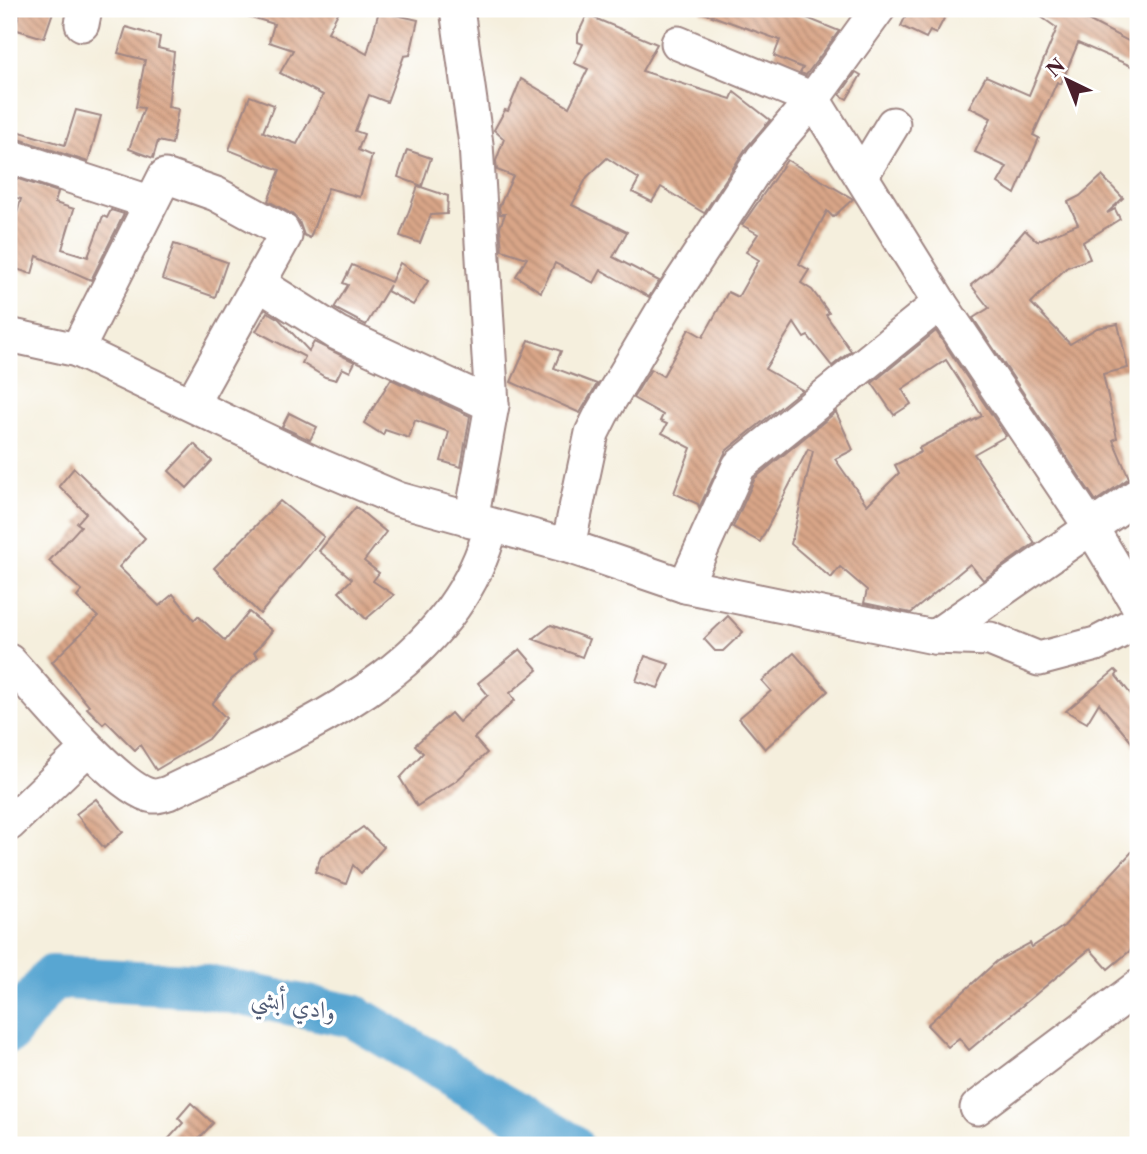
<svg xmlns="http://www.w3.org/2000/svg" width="1147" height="1154" viewBox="0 0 1147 1154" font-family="'Libre Caslon Text',Amiri,serif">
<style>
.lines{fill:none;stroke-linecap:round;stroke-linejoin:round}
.river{stroke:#59a6d2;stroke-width:44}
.building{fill:url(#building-back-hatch)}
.minor-casing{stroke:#a08784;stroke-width:37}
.minor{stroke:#fff;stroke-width:33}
.labels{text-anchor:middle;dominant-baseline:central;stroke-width:7;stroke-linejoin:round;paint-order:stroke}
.water-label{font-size:24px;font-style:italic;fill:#515c76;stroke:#fff}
</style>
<defs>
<pattern id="building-back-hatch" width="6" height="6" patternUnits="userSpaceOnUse" patternTransform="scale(1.75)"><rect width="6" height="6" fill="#d9a688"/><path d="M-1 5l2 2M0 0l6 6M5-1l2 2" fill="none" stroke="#b2876f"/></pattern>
</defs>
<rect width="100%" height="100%" fill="#fff"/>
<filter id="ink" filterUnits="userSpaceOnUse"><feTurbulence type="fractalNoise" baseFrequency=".0143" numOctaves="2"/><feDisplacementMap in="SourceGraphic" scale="14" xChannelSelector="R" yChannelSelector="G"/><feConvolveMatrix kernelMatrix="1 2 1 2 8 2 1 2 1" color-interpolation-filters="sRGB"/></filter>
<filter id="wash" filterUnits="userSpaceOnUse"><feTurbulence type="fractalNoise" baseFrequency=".00686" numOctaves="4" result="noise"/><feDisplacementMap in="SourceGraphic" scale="28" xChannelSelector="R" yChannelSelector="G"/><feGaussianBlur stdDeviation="1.57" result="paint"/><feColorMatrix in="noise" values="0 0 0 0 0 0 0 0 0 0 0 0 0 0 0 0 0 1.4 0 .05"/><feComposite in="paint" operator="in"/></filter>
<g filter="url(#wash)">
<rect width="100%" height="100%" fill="#f5efdd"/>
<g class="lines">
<polyline class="river" points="9,1032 52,977 202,986 353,1016 571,1145"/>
</g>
<g id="blocks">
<g class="building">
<polygon points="21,9 54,9 44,38 14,29"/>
<polygon points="239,9 340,9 328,32 367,54 379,11 418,20 410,55 404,56 387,102 369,95 355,131 364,134 358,150 372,156 360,197 328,188 310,238 304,235 299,221 292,214 268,201 280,170 229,150 250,96 274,105 263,132 297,144 323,95 280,73 293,50 269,42 274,24 238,13"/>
<polygon points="701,9 799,9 797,14 839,31 806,75 800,73 803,68 774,56 780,40 701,12"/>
<polygon points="909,9 949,9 936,34 930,31 926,38 901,26"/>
<polygon points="1030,9 1053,9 1088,20 1138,46 1138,69 1078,43 1061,84 1057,82 1033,135 1039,138 1015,194 998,183 1007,167 975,152 991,118 969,107 986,76 1029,95 1057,28"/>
<polygon points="587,15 657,44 642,71 731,99 734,92 770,120 746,148 704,213 661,187 652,202 632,192 639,179 607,158 587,177 572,205 627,232 613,257 659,281 649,297 601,270 594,283 555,263 541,292 516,276 527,258 502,250 500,227 505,214 500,214 499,207 513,176 497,170 496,161 504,139 494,130 505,110 508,111 521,79 569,107 588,69 574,63 583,44 578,42 578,34"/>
<polygon points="126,27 160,37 158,48 174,52 168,107 178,109 172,144 158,141 153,158 129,149 144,108 136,107 145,60 118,53"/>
<polygon points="856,72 861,75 847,99 840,95"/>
<polygon points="76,110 101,116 88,162 16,138 17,131 65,145"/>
<polygon points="407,150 431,158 422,186 398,177"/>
<polygon points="787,160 853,199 833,217 827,211 799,264 809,270 801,283 812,290 829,313 826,315 851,351 832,366 808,336 804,338 794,323 765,369 802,390 726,451 699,508 698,504 674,493 691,448 662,433 667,424 660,421 663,415 633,398 651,369 663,376 689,329 703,337 728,292 738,297 759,260 746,252 758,234 742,225"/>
<polygon points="9,176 58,192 55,203 74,209 62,249 88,257 103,216 107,218 111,210 124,214 91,280 37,256 32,274 13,268 16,252 9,250 9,243 21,199 9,196"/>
<polygon points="1102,176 1123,198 1107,213 1115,209 1120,219 1083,242 1090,259 1067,267 1031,303 1070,344 1097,328 1118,324 1128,368 1103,374 1117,438 1113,440 1129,478 1096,501 973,318 989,308 971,285 990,270 1025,230 1037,241 1078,224 1068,202 1080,196"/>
<polygon points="418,186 448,196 447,214 431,215 420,243 400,236"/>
<polygon points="174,244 227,262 215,297 162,279"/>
<polygon points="400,263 428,281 413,305 387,291 390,285 366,325 334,308 348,285 343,283 352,265 391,282"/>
<polygon points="267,312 279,319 309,351 314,342 355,362 350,372 342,368 336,380 325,377 302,363 305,357 256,331"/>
<polygon points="936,331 1006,436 974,454 1035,543 983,580 970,564 911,613 864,603 867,590 840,567 831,578 791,544 813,451 808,449 760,542 733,527 755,478 836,412 853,450 835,459 867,505 899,473 895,465 921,452 919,448 982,416 946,360 902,389 911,404 894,415 872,383"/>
<polygon points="529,340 561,351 554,368 597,384 580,413 511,382"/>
<polygon points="391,379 470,416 461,467 441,461 449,432 415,420 409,438 385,430 383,435 364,423"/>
<polygon points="289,413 317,427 310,440 282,427"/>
<polygon points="194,444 212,461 187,488 169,471"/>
<polygon points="74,468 145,538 119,567 159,606 173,594 194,620 198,616 225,641 249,612 272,631 254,653 258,657 231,680 212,704 226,718 208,739 156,770 140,745 135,750 106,721 103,724 87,708 89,706 52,662 98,617 77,597 82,591 49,561 81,526 77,523 86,513 59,486"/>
<polygon points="280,501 324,537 260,614 214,568"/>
<polygon points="356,507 386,532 364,561 379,573 373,581 394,595 366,619 339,592 352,579 319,551"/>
<polygon points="728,616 743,632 723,651 715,651 704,639"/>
<polygon points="551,625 589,639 582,657 533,639"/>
<polygon points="520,649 538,670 510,693 515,700 474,738 487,753 456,781 417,806 400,778 423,753 415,745 451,713 459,722 488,695 478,683"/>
<polygon points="794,653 828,691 765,749 739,718 771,691 762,681"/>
<polygon points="645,656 669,664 658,688 636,681"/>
<polygon points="1115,670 1118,673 1116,676 1138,703 1138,750 1099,703 1087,723 1066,711"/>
<polygon points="96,799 123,832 104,848 76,814"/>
<polygon points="363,827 384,847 361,873 353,865 346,884 315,872 321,857"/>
<polygon points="1138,845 1138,944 1108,969 1090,949 969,1050 959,1038 948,1047 927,1025 997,961 1030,943 1032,947 1064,926"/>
<polygon points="191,1103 213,1123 193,1145 163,1145 183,1123 178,1118"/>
</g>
</g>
</g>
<g filter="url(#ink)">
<use href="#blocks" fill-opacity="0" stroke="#a08784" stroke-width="2"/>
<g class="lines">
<defs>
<g id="minor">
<polyline points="457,9 476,144 492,405 471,521"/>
<polyline points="82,24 85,9"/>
<polyline points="678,43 813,99 940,303 1092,529 1138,605"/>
<polyline points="9,156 149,202"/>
<polyline points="862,175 893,124"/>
<polyline points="261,285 337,333 492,405"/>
<polyline points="9,335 77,350 311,462 398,499 568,546 685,586 934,637 990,639 1039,659 1096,644 1138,622"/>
<polyline points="77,350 165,176 216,194 282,230 285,236 192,403"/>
<polyline points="568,546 592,433 602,413 665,307 762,159 813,99 878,9"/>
<polyline points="685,586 739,466 940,303"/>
<polyline points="934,637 1138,495"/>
<path d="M9 661C35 689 119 792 153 796 157 797 164 794 168 793 293 732 452 676 491 527"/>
<polyline points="9,824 88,748"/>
<polyline points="977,1108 1138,987"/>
</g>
</defs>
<use href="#minor" class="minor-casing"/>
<use href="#minor" class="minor"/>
</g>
</g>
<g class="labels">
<g class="water-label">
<text transform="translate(294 1004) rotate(11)">وادي أبشي</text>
</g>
</g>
<rect width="1147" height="1154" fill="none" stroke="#fff" stroke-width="35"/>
<g transform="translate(1067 80) rotate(317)" stroke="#ffffff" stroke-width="5" paint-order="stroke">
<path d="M0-5L12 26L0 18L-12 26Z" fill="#4a1f2b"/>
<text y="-10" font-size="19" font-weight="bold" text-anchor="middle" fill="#4a1f2b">N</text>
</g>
</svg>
